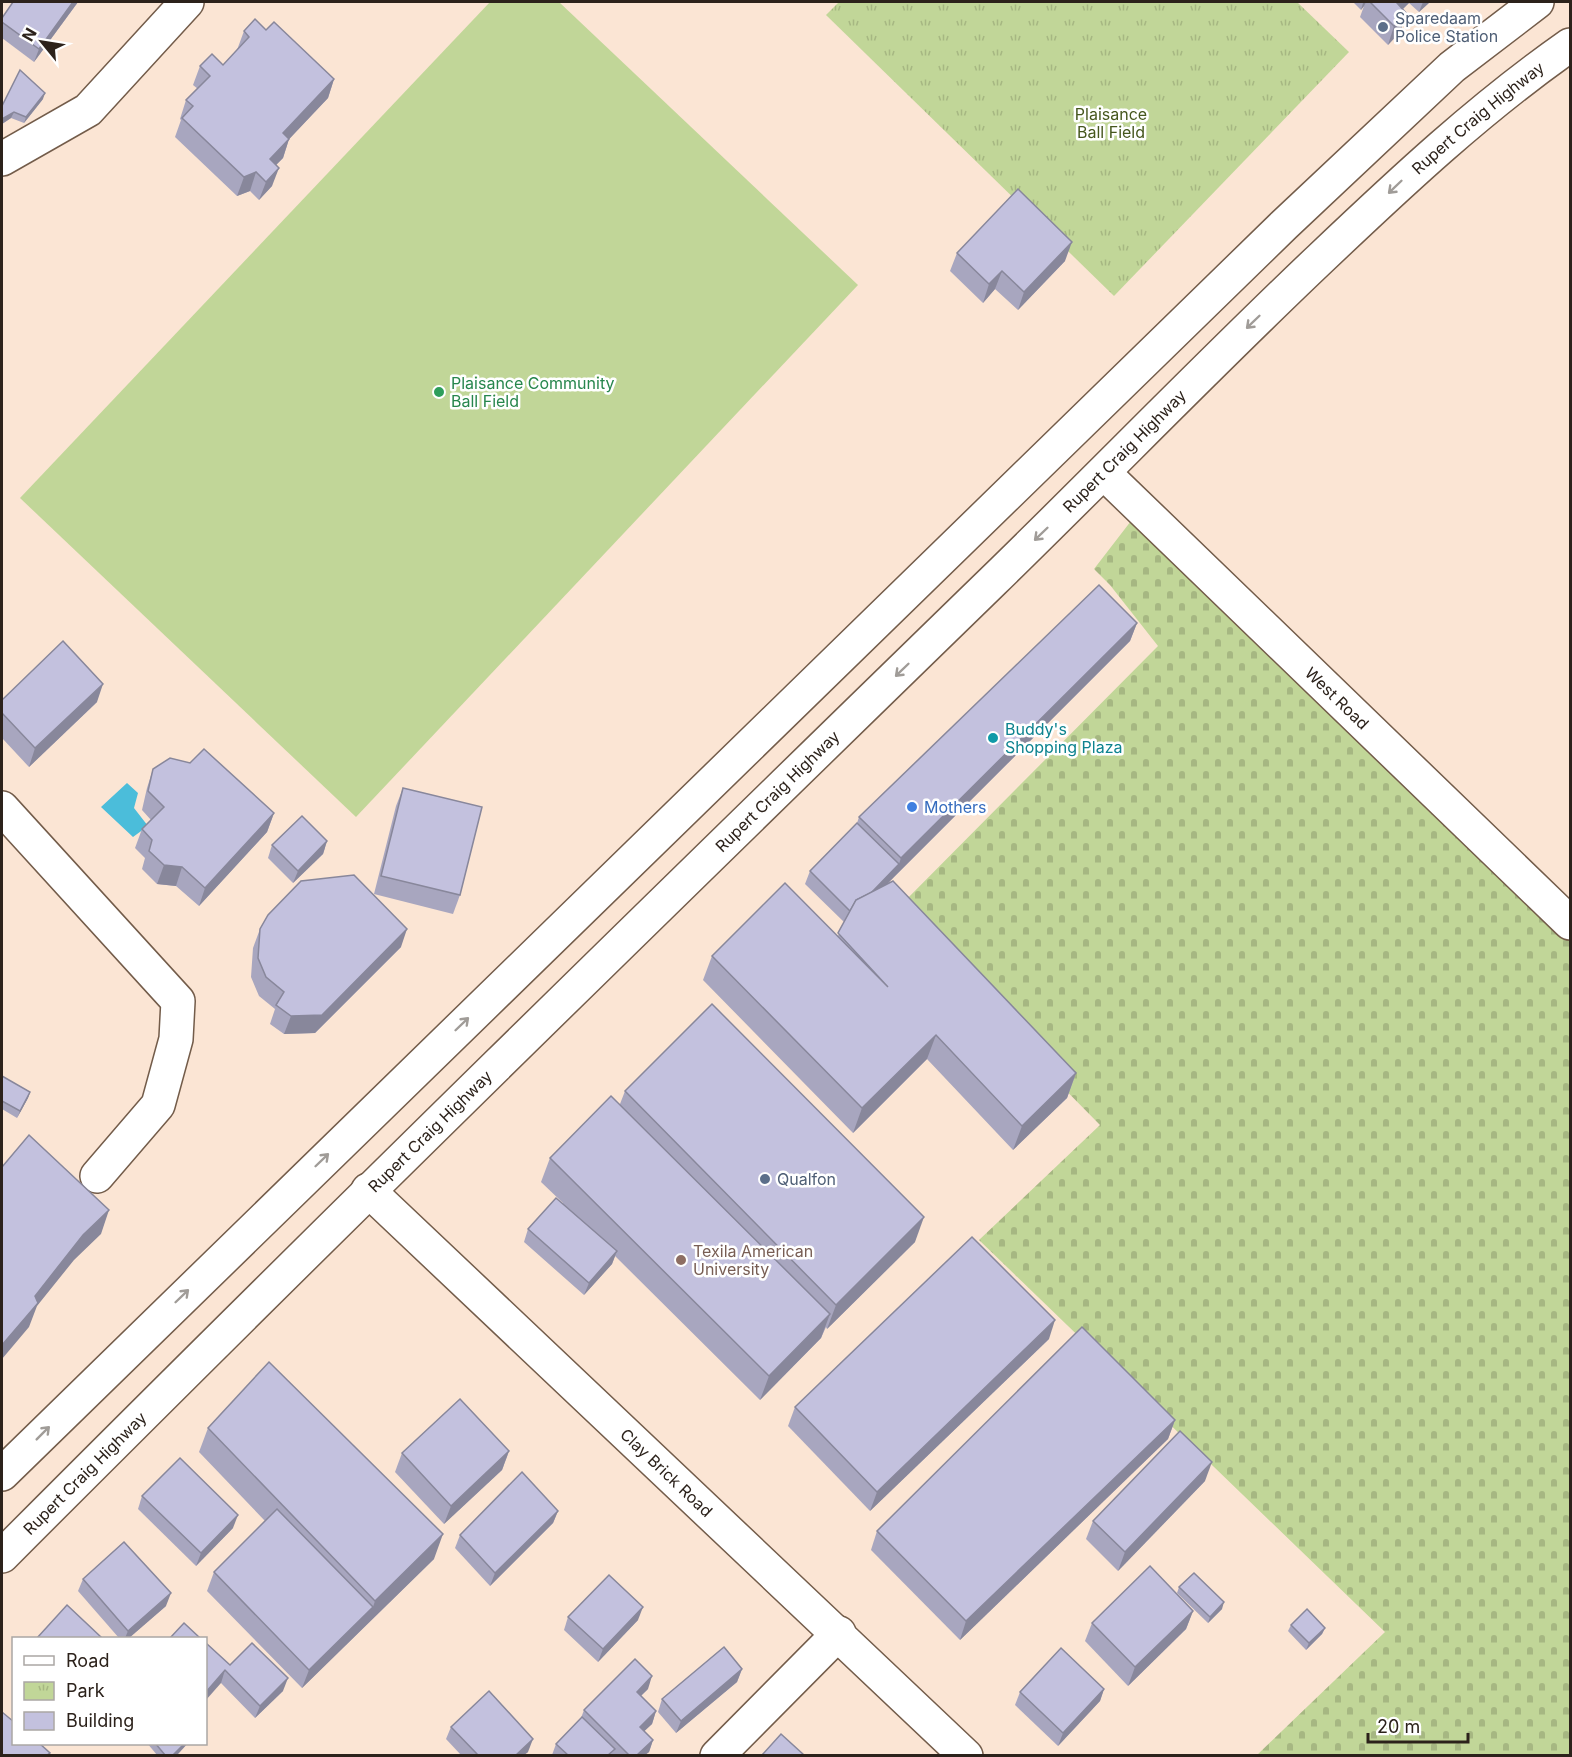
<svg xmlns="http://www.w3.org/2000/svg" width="1572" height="1757" viewBox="0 0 1572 1757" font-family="Inter,sans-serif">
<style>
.cemetery{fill:url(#cemetery-stones)}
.park{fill:url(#park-tufts)}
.pitch{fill:#c1d698}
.water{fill:#4bbdda}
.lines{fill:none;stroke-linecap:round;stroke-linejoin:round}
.minor-casing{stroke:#735c4a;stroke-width:36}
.major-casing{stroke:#735c4a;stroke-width:36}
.minor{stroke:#fff;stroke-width:33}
.major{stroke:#fff;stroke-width:33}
.wall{fill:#a8a6bf}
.shaded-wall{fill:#88879b}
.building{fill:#c3c1de;stroke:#88879b;stroke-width:1.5}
.oneway{stroke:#a09c98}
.service-dot{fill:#5c6f8a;stroke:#fff;stroke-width:2}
.leisure-dot{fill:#2e9e5b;stroke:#fff;stroke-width:2}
.culture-dot{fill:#0f9aa8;stroke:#fff;stroke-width:2}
.shop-dot{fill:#3f7fe0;stroke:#fff;stroke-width:2}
.education-dot{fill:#8d6e63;stroke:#fff;stroke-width:2}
.labels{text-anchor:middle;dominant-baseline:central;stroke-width:5;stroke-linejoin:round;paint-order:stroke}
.service-label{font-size:16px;fill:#4e5e75;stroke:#fff;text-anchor:start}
.park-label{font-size:16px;fill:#46571e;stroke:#fff}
.street-label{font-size:16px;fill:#2c221b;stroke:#fff}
.leisure-label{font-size:16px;fill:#27864d;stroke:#fff;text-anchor:start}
.culture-label{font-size:16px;fill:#0d838f;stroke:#fff;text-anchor:start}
.shop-label{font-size:16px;fill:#366cbe;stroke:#fff;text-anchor:start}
.education-label{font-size:16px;fill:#785e54;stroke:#fff;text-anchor:start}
</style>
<defs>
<pattern id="cemetery-stones" width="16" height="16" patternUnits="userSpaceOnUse" patternTransform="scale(1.5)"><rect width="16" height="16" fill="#c1d698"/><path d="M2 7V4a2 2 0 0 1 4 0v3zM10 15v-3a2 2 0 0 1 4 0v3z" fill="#a6b782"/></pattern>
<pattern id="park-tufts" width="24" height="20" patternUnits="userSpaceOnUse" patternTransform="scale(1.5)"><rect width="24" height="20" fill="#c1d698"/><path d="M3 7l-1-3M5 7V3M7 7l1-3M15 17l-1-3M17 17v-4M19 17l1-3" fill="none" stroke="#a6b782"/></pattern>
</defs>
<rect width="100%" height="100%" fill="#fbe5d4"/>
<polygon class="cemetery" points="1141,508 1570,930 1570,1755 1257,1755 1385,1632 979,1240 1100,1125 892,914 1158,646 1110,585 1094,569"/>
<polygon class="park" points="839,2 1297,2 1349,52 1114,296 826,15"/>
<polygon class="pitch" points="490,2 559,2 858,285 356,817 20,498"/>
<polygon class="water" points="127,783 138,793 134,808 148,826 133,837 101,807"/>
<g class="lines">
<defs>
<g id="minor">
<polyline points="2,159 88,110 187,2"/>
<path id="s1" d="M1104 473 1570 923"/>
<polyline points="2,808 178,1001 176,1039 158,1105 97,1176"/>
<path id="s2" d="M368 1190 966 1756"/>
<polyline points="717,1756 839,1633"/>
</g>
<g id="major">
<polyline points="2,1474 1284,225 1452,67 1537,2"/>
<path id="s3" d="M2 1556C329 1228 661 904 993 581 1103 474 1210 363 1321 258 1401 182 1480 108 1570 45"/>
</g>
</defs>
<use href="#minor" class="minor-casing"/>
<use href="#major" class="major-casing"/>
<use href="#minor" class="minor"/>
<use href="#major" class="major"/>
</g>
<g class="wall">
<polygon points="78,2 34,62 2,38 2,18"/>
<polygon points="1353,2 1430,2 1419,12 1409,3 1403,9 1400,32 1388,45 1360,17 1364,6 1361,10"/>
<polygon points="266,30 334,79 328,98 289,139 283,158 276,165 272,186 259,200 250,191 237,196 175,137 181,120 180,119 186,100 198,89 193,85 200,66 223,65 237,50 244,31"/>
<polygon points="43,99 24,123 11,118 2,124 2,106"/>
<polygon points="957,253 1065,261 1018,310 995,289 983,303 950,271"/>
<polygon points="1137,623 1130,641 887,884 1076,1073 1067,1098 1013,1150 927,1059 853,1133 703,980 712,956 838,936 844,922 805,884 810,871 857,823 859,817"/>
<polygon points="2,700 97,702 29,767 2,738"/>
<polygon points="153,769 274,813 267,832 199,906 176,886 157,884 142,869 145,858 135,848 142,829 151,820 142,810 147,788"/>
<polygon points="403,788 460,895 453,914 374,894 396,806"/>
<polygon points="327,841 323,854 293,883 268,858 272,845"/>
<polygon points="260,929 401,947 315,1033 284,1034 270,1024 275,1009 259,996 251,977 253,948"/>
<polygon points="2,1076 30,1092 28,1098 17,1118 2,1109"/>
<polygon points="625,1091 915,1242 827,1329 826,1327 821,1338 760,1400 615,1256 612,1264 584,1295 524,1242 528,1229 563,1203 541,1182 550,1158 620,1104"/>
<polygon points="1049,1339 870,1511 788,1426 795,1407"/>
<polygon points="1175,1420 1168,1439 960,1640 871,1550 877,1531"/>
<polygon points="208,1428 434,1559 302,1688 207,1591 214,1572 265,1521 199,1452"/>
<polygon points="509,1451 502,1470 444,1524 395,1472 402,1453"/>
<polygon points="1205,1481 1118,1571 1086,1539 1093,1521"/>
<polygon points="142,1496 233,1528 196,1566 138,1509"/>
<polygon points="558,1511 553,1523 490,1586 455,1548 460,1535"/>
<polygon points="83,1579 166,1606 129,1638 119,1638 78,1591"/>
<polygon points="1179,1587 1222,1609 1208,1623 1177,1593"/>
<polygon points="1193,1611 1186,1629 1128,1686 1085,1641 1092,1623"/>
<polygon points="568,1617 638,1620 598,1662 564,1630"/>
<polygon points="1291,1625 1325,1628 1322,1634 1306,1650 1288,1631"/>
<polygon points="206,1643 230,1665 283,1691 255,1718 221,1683"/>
<polygon points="742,1669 737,1682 676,1733 658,1712 662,1699"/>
<polygon points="648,1689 641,1696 656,1711 652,1724 644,1731 653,1740 649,1752 645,1755 552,1755 556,1744 581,1718 584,1710"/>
<polygon points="1104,1689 1100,1701 1058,1746 1015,1705 1020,1692"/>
<polygon points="451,1727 528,1752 524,1755 461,1755 446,1739"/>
<polygon points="147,1743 188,1743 177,1755 157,1755"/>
</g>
<g class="shaded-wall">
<polygon points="73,2 78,2 34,62 39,49"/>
<polygon points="1365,2 1366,2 1364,6 1361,10 1363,3"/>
<polygon points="1398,2 1410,2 1390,21 1397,3"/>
<polygon points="1423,2 1430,2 1419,12"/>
<polygon points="1407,14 1400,32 1388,45 1394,26"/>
<polygon points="334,79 328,98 277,152 283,133"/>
<polygon points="45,93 43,99 24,123 26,117"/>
<polygon points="14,112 11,118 2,124 2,119"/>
<polygon points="289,139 283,158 263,178 270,159"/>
<polygon points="279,168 272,186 259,200 266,182"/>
<polygon points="256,172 250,191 237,196 244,177"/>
<polygon points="1072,242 1065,261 1018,310 1024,292"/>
<polygon points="1002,271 995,289 983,303 989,284"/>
<polygon points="1137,623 1130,641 894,877 847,925 852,912 899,864 901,858"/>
<polygon points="103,684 97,702 29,767 35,748"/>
<polygon points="274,813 267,832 199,906 205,888"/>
<polygon points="327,841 323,854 293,883 298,871"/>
<polygon points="164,865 182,867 176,886 157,884"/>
<polygon points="407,929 401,947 315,1033 284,1034 291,1016"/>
<polygon points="936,1035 927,1059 853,1133 862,1108"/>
<polygon points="1076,1073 1067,1098 1013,1150 1022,1126"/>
<polygon points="30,1092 28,1098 17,1118 20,1111"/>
<polygon points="109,1210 101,1234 74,1260 37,1306 29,1327 2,1359 2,1345 35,1296 83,1235"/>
<polygon points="924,1217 915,1242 827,1329 836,1305"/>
<polygon points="617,1251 612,1264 584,1295 589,1283"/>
<polygon points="830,1314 821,1338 760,1400 769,1376"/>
<polygon points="1055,1320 1049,1339 870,1511 877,1492"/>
<polygon points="1175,1420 1168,1439 960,1640 966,1621"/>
<polygon points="509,1451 502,1470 444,1524 451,1506"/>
<polygon points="1212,1462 1205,1481 1118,1571 1125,1552"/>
<polygon points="558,1511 553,1523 490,1586 495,1573"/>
<polygon points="238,1515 233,1528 196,1566 201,1553"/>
<polygon points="443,1534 434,1559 302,1688 309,1670 373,1607 375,1601"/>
<polygon points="171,1593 166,1606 129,1638 125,1638 128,1631"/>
<polygon points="1224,1602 1222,1609 1208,1623 1210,1617"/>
<polygon points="643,1607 638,1620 598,1662 603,1649"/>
<polygon points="1193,1611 1186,1629 1128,1686 1135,1667"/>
<polygon points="1325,1628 1322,1634 1306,1650 1309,1643"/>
<polygon points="742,1669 737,1682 676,1733 681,1721"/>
<polygon points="225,1670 221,1683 206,1700 206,1692"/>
<polygon points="652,1676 648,1689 632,1704 637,1692"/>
<polygon points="288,1678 283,1691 255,1718 260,1706"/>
<polygon points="1104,1689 1100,1701 1058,1746 1063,1733"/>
<polygon points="656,1711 652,1724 635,1740 640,1727"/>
<polygon points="533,1739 528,1752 524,1755 516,1755"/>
<polygon points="653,1740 649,1752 645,1755 637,1755"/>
<polygon points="185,1743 188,1743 177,1755 173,1755"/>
</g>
<g class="building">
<polygon points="13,2 73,2 39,49 2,22 2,18"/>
<polygon points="1370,2 1398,2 1397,3 1407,14 1394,26"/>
<polygon points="255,19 266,30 274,22 334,79 283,133 289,139 270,159 279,168 266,182 256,172 244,177 182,118 193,106 186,100 210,76 200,66 212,54 223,65 249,37 244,31"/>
<polygon points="20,70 45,93 26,117 14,112 2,119 2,106"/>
<polygon points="1018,189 1072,242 1024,292 1002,271 989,284 957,253"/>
<polygon points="1099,585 1137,623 901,858 859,817"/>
<polygon points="63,641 103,684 35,748 2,713 2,700"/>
<polygon points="204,749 274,813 205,888 182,867 164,865 149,851 152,840 142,829 164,807 148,791 153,769 170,758 190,763"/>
<polygon points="403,788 482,807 460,895 381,876"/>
<polygon points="302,816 327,841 298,871 272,845"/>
<polygon points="857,823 899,864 871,893 856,900 850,911 810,871"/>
<polygon points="354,875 407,929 322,1015 291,1016 276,1005 284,992 266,977 258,958 260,929 268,915 301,881"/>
<polygon points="893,881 1076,1073 1022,1126 936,1035 862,1108 712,956 785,883 888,987 838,933 856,900"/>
<polygon points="712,1004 924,1217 836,1305 625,1091"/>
<polygon points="2,1076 30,1092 20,1111 2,1101"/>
<polygon points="611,1096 830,1314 769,1376 550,1158"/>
<polygon points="29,1135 109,1210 83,1235 35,1296 38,1303 2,1345 2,1167"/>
<polygon points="556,1198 617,1251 589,1283 528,1229"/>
<polygon points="972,1237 1055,1320 877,1492 795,1407"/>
<polygon points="1082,1327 1175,1420 966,1621 877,1531"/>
<polygon points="269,1362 443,1534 375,1601 208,1428"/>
<polygon points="460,1399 509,1451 451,1506 402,1453"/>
<polygon points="1180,1431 1212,1462 1125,1552 1093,1521"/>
<polygon points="180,1458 238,1515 201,1553 142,1496"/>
<polygon points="522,1472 558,1511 495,1573 460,1535"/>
<polygon points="277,1509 373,1607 309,1670 214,1572"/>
<polygon points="124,1542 171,1593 128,1631 83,1579"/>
<polygon points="1150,1566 1193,1611 1135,1667 1092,1623"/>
<polygon points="1194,1573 1224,1602 1210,1617 1179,1587"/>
<polygon points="609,1575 643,1607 603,1649 568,1617"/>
<polygon points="67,1605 102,1638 37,1638"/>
<polygon points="1307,1609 1325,1628 1309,1643 1291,1625"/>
<polygon points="184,1623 200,1638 170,1638"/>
<polygon points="206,1643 230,1665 252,1643 288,1678 260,1706 225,1670 206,1692"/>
<polygon points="724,1647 742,1669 681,1721 662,1699"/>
<polygon points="1061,1648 1104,1689 1063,1733 1020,1692"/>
<polygon points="635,1659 652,1676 637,1692 656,1711 640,1727 653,1740 637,1755 629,1755 584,1710"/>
<polygon points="489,1691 533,1739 516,1755 478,1755 451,1727"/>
<polygon points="2,1712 14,1722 14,1743 39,1743 50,1753 47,1755 2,1755"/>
<polygon points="582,1717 615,1749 608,1755 568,1755 556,1744"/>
<polygon points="781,1734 804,1755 762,1755"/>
<polygon points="155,1743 185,1743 173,1755 165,1755"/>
</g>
<defs><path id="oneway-shaft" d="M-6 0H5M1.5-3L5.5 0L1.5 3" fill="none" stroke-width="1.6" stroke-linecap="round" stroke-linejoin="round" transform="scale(1.5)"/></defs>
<g class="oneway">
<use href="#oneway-shaft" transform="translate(1395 187) rotate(136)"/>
<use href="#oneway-shaft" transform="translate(1253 322) rotate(136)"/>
<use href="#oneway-shaft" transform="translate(1041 534) rotate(136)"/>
<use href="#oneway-shaft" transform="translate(902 670) rotate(136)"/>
<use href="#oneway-shaft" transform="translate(462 1024) rotate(-44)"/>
<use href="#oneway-shaft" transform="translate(322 1160) rotate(-44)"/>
<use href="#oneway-shaft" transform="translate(182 1296) rotate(-44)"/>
<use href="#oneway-shaft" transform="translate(43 1433) rotate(-45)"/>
</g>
<g class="service-dot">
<circle cx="1383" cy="27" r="6"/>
<circle cx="765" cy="1179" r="6"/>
</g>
<circle class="leisure-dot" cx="439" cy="392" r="6"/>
<circle class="culture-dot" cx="993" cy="738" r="6"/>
<circle class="shop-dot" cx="912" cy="807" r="6"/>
<circle class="education-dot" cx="681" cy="1260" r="6"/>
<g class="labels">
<g class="service-label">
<text x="1395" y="18">Sparedaam<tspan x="1395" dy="18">Police Station</tspan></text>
<text x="777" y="1179">Qualfon</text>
</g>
<g class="park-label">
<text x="1111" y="114">Plaisance<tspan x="1111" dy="18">Ball Field</tspan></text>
</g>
<g class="street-label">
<text stroke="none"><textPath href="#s3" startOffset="2061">Rupert Craig Highway</textPath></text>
<text stroke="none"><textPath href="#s3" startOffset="1575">Rupert Craig Highway</textPath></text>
<text stroke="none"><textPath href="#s1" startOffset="324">West Road</textPath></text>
<text stroke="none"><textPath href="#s3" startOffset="1089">Rupert Craig Highway</textPath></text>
<text stroke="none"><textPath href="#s3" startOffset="603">Rupert Craig Highway</textPath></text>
<text stroke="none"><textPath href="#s2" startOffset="411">Clay Brick Road</textPath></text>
<text stroke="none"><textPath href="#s3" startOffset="117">Rupert Craig Highway</textPath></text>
</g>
<g class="leisure-label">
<text x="451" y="383">Plaisance Community<tspan x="451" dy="18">Ball Field</tspan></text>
</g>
<g class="culture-label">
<text x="1005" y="729">Buddy's<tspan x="1005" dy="18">Shopping Plaza</tspan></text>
</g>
<g class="shop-label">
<text x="924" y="807">Mothers</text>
</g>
<g class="education-label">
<text x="693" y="1251">Texila American<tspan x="693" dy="18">University</tspan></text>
</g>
</g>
<rect width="1572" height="1757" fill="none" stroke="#2c221b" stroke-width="6"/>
<rect x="12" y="1637" width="195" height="108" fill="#ffffff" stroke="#aba7a4" stroke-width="1.5"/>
<rect x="24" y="1656" width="30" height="9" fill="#ffffff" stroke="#aba7a4" stroke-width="1.5"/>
<text x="66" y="1667" font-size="18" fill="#2c221b">Road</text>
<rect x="24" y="1682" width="30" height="18" fill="url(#park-tufts)" stroke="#aba7a4" stroke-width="1.5"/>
<text x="66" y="1697" font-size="18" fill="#2c221b">Park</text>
<rect x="24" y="1712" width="30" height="18" fill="#c3c1de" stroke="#aba7a4" stroke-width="1.5"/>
<text x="66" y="1727" font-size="18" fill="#2c221b">Building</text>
<g transform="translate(42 42) rotate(300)" stroke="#ffffff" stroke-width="4.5" paint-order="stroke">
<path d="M0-4.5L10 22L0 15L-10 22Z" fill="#2c221b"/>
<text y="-9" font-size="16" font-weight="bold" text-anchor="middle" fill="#2c221b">N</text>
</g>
<path d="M1368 1733v9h100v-9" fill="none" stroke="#2c221b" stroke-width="3"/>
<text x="1377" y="1733" font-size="18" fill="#2c221b" stroke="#ffffff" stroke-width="4.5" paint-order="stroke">20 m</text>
</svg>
